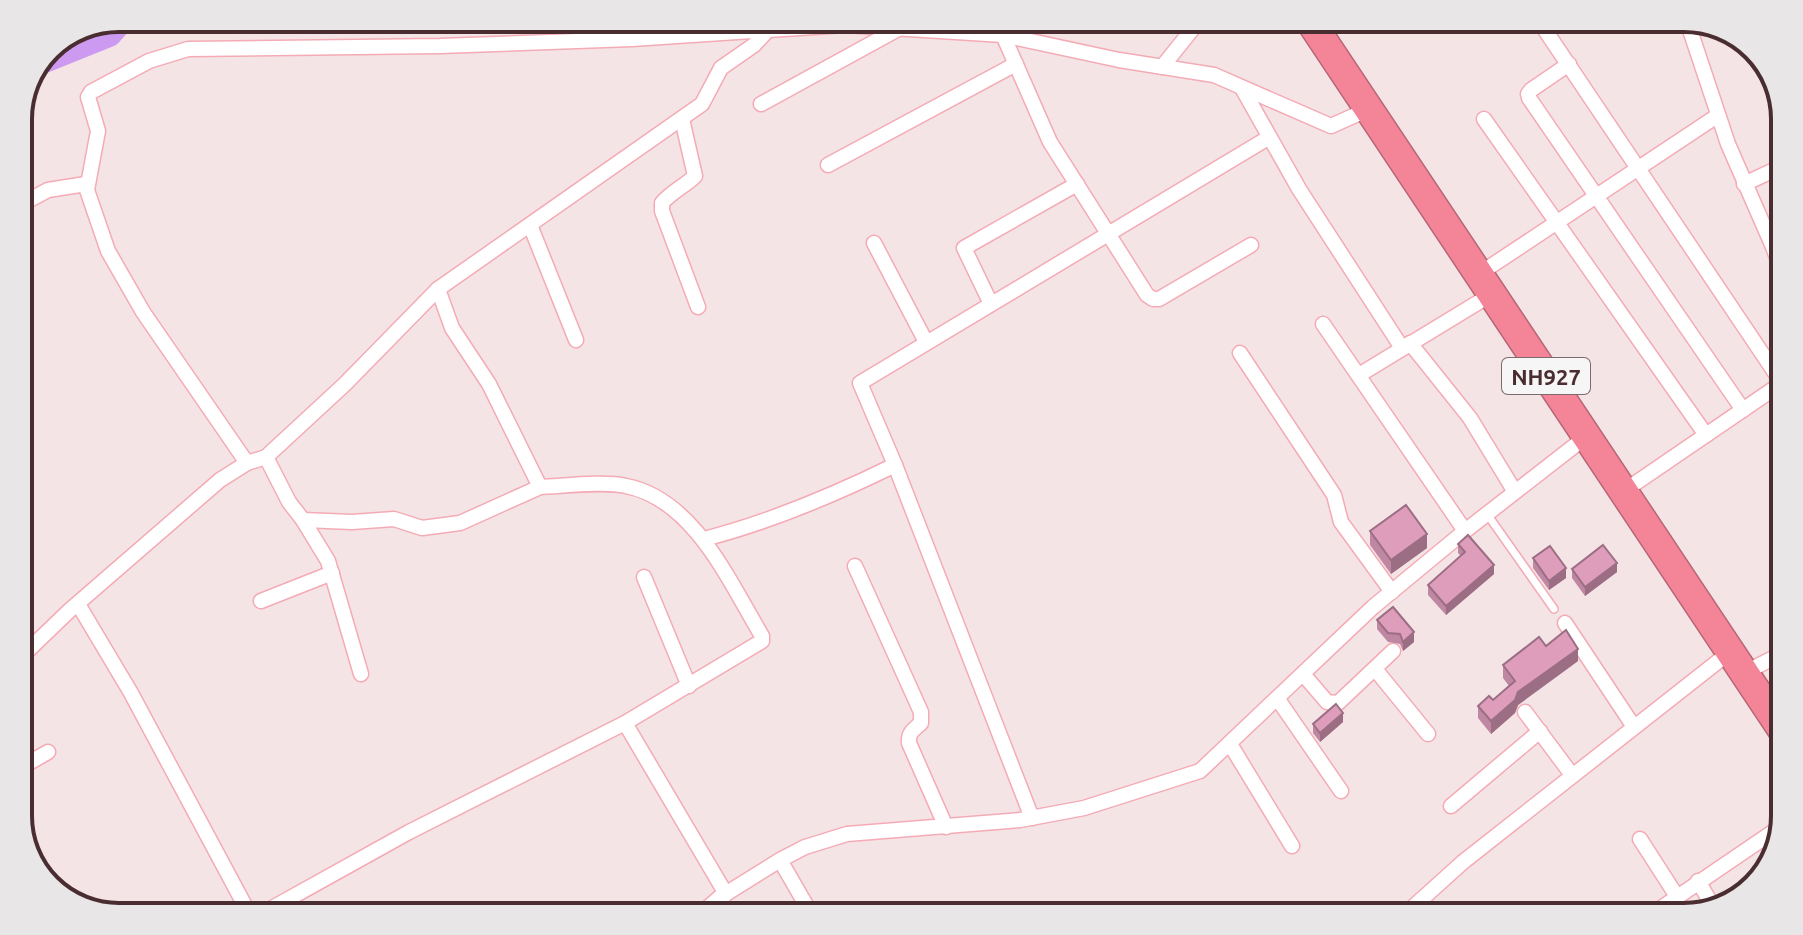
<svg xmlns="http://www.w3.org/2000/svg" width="1803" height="935" viewBox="0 0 1803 935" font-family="Ubuntu,sans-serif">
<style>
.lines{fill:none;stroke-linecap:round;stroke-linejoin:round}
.river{stroke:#cc9af1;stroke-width:26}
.lane-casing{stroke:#f4abb5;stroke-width:10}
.street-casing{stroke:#f4abb5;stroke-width:17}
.highway-casing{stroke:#b86674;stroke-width:31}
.lane{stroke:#fff;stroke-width:7}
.street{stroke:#fff;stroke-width:14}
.highway{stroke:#f48498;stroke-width:28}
.wall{fill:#c087a2}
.shaded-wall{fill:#9c6e84}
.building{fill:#df9dbc;stroke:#9c6e84;stroke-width:2}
.labels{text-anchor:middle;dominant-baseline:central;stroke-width:6;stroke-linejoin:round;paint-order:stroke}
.shield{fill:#f6f6f6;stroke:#7e696c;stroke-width:2}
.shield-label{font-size:22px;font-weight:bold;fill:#4a2d31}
.rim{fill:none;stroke:#4a2d31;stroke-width:4}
</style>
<rect width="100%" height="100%" fill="#f4e4e6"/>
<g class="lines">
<polyline class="river" points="42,61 109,34 123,18"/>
<defs>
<polyline id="lane" points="1487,514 1554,609"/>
<g id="street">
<polyline points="1537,18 1782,383"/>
<polyline points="1686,18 1728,144 1773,247 1785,279"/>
<polyline points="1003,35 1050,142 1147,295 1153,299 1159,299 1251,245"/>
<polyline points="1569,64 1531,90 1528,94 1529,98 1743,410"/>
<polyline points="1162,67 1199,21 1205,18"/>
<polyline points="1242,88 1299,189 1402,348"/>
<polyline points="761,104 898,29"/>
<path d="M682 119 695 176C685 186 671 192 662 203V211L698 307"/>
<polyline points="1484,119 1706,435"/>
<polyline points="828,165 1016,64"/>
<polyline points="1744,184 1785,165"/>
<polyline points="18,206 48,190 86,184"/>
<polyline points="530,225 576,340"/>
<polyline points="874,243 926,342"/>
<polyline points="1479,274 1717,116"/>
<polyline points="991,304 964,248 1077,184"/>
<polyline points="1323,324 1465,531"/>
<polyline points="1410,343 1470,418 1515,492"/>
<polyline points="1240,353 1334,495 1341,522 1392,592"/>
<polyline points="1359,375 1492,294"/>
<polyline points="266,457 289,502 303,520 352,522 394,519 422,528 460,523 540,487 489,384 452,328 438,289"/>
<polyline points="247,463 143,312 108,251 87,190 98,131 88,97 91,92 149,61 188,49 440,46 632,39 845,25 1003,35 1119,60 1214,75 1331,126 1369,109"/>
<polyline points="1624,491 1785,381"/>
<polyline points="303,520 328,561 361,674"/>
<path d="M704 539C770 522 834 495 895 465"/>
<path d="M855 566 921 712V723C913 730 908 733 909 743L946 827"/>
<polyline points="644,577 689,686"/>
<polyline points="261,601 332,573"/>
<polyline points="78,604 131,693 251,917"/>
<polyline points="1565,623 1634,727"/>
<polyline points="18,660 70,610 220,480 247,463 266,457 345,384 438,289 702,104 721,68 754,45 767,31"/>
<polyline points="1375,669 1428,734"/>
<polyline points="1744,673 1785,652"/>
<polyline points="1303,674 1327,702 1338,703 1393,651"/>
<polyline points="1277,698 1341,791"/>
<polyline points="1525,712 1572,775"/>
<polyline points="625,723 726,894"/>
<polyline points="1230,744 1292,846"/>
<polyline points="18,769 48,752"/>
<polyline points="1451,806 1540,731"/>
<polyline points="1032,818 895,465 860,383 1268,138"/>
<polyline points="1640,839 1676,895"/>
<polyline points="780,860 813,917"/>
<polyline points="1698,881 1714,908"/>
<polyline points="719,898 732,917"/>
<path d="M256 917 409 832 625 723 762 641V636C730 583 694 499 626 486 604 481 564 486 540 487"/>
<polyline points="697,917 719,898 780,860 805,847 847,834 1020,820 1084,808 1200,771 1373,607 1465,531 1587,436"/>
<polyline points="1402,917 1463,862 1730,652"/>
<polyline points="1648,917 1783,825"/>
</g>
<polyline id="highway" points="1308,18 1785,734"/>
</defs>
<use href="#lane" class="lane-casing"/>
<use href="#street" class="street-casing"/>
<use href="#highway" class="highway-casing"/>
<use href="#lane" class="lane"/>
<use href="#street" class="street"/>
<use href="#highway" class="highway"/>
</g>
<g class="wall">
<polygon points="1370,531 1427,548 1391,574 1370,545"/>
<polygon points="1458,544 1494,574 1446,615 1428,595 1428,585 1461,556 1458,553"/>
<polygon points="1533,558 1566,578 1549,590 1533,568"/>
<polygon points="1572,569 1617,572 1585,596 1572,578"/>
<polygon points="1377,620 1414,642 1403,651 1400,644 1388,642 1377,629"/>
<polygon points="1546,646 1578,661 1518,705 1515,713 1491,734 1478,718 1478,706 1493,700 1509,686 1503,678 1503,665"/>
<polygon points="1343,722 1320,742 1313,733 1313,724"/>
</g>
<g class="shaded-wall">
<polygon points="1427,534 1427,548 1391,574 1391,560"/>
<polygon points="1617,563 1617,572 1585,596 1585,587"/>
<polygon points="1494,565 1494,574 1446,615 1446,606"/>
<polygon points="1566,568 1566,578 1549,590 1549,581"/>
<polygon points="1414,632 1414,642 1403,651 1403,642"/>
<polygon points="1578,649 1578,661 1518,705 1515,713 1491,734 1491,721 1518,692"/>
<polygon points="1343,713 1343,722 1320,742 1320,733"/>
</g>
<g class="building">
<polygon points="1406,505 1427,534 1391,560 1370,531"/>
<polygon points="1468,535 1494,565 1446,606 1428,585 1465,552 1458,544"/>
<polygon points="1603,545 1617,563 1585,587 1572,569"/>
<polygon points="1550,546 1566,568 1549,581 1533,558"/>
<polygon points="1393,607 1414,632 1403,642 1400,634 1388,633 1377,620"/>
<polygon points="1566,630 1578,649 1518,692 1515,700 1491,721 1478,706 1489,696 1493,700 1515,681 1503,665 1539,637 1546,646"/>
<polygon points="1336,704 1343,713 1320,733 1313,724"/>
</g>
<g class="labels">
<rect class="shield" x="1502" y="358" width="88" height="36" rx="6"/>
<g class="shield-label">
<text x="1546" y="376">NH927</text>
</g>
</g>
<path d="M0 0H1803V935H0ZM119 32H1684A87 87 0 0 1 1771 119V816A87 87 0 0 1 1684 903H119A87 87 0 0 1 32 816V119A87 87 0 0 1 119 32Z" fill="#e8e6e6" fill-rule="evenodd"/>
<path class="rim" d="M119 32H1684A87 87 0 0 1 1771 119V816A87 87 0 0 1 1684 903H119A87 87 0 0 1 32 816V119A87 87 0 0 1 119 32Z"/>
</svg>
